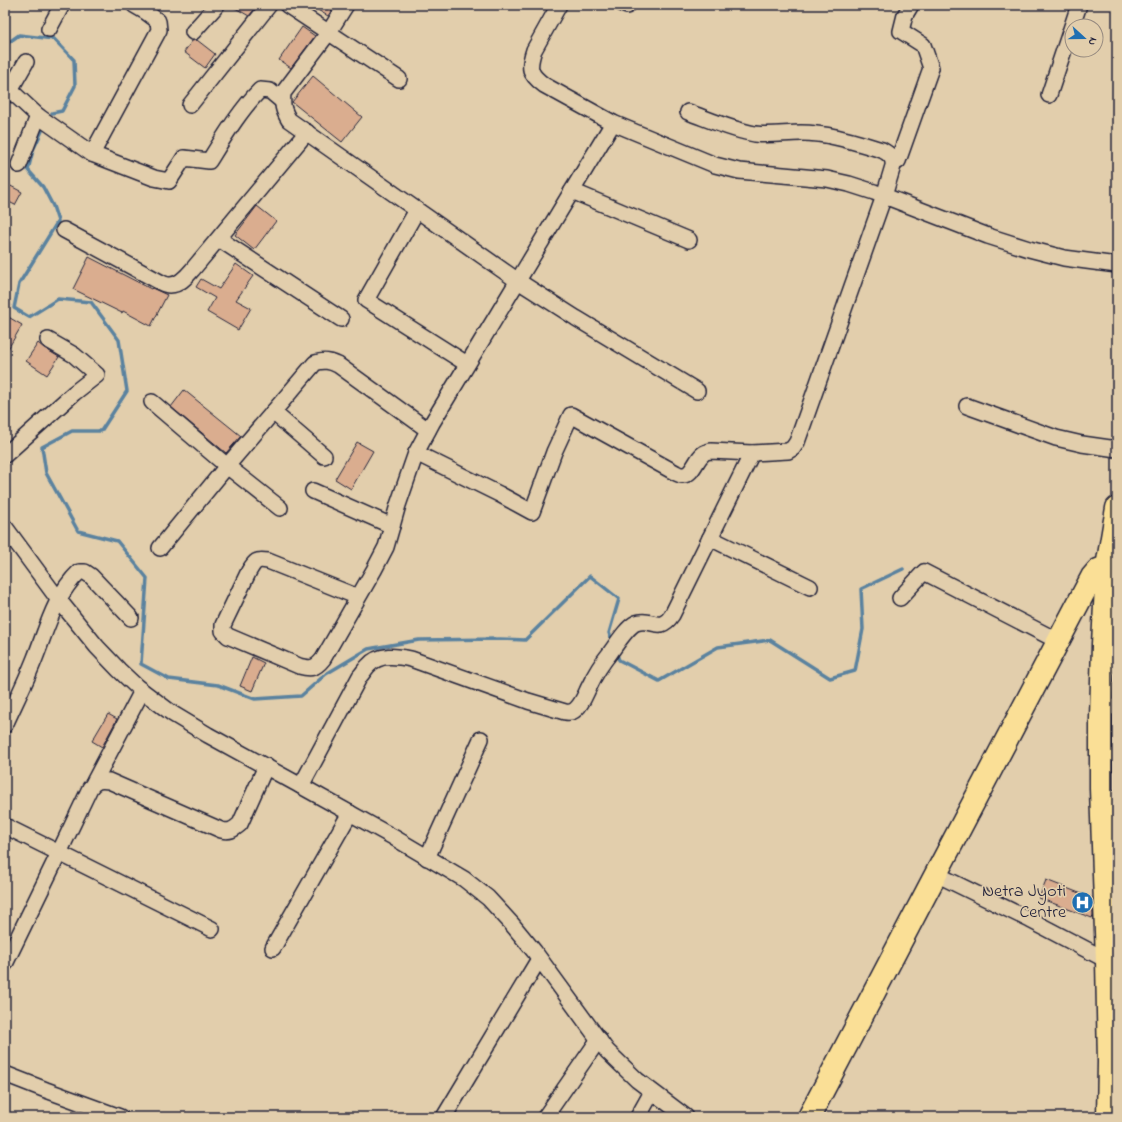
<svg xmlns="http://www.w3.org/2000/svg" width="1122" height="1122" viewBox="0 0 1122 1122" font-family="'Indie Flower',sans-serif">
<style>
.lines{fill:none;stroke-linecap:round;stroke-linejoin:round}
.stream{stroke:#5a829f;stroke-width:3.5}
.building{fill:#daad8f;stroke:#22223b}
.minor-casing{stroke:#22223b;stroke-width:18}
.primary-casing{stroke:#22223b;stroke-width:25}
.trunk-casing{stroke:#22223b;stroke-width:25}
.minor{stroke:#e2ceac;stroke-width:15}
.primary{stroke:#fadf96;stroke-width:22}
.trunk{stroke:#fadf96;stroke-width:22}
.labels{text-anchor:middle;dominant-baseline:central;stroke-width:3.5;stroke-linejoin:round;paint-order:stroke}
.poi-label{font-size:18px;fill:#22223b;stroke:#e2ceac;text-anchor:end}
</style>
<rect width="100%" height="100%" fill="#e2ceac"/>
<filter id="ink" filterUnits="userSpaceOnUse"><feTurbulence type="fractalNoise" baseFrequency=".025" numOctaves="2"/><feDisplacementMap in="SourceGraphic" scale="8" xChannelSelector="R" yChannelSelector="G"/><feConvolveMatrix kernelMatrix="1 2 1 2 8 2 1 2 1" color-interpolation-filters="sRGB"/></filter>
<g filter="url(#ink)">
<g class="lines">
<g class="stream">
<polyline points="5,45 19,35 54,39 74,60 75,86 62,111 52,113"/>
<polyline points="42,131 33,150 28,170 43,187 53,206 58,221 19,284 14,308 29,317 58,299 91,302 119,340 127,391 101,431 72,431 42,447 46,473 78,531 117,541 147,578 141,664 169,679 218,685 255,699 301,696 326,674 368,649 419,640 500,639 525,640 590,576 619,599 609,633 613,642"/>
<polyline points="616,652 619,660 659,681 718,647 770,640 830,678 855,671 863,629 861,589 903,569"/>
</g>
</g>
<g class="building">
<polygon points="230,5 258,5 249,16"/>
<polygon points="309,5 335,5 328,16"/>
<polygon points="302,27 315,36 291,68 279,60"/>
<polygon points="197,40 215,54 205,68 184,52 192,41"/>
<polygon points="313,76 362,117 342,142 292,102"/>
<polygon points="5,183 22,192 15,205 5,200"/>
<polygon points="257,206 276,221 254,250 235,235"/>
<polygon points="89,257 151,289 152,288 167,295 151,326 123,311 122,313 73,289"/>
<polygon points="236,264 253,276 236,300 251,308 238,330 207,312 215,298 196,287 201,279 219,289"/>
<polygon points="5,315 22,325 5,354"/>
<polygon points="38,343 44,348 59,357 47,375 26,361"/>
<polygon points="184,390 241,436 226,453 171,407"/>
<polygon points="357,442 373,451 351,489 335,479"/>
<polygon points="252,657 264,663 252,691 240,686"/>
<polygon points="108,714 117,719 102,747 92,741"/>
<polygon points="1046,880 1092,898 1093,915 1092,918 1039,898"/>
</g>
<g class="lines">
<defs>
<g id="minor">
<path d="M134 5 146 12 158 21 159 30 92 154 154 178 169 181 184 158 209 161C224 137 240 110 260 90L270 91 282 101"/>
<polyline points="287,5 399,79"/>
<path d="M346 5 329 32 283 93C282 105 283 110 289 120L518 281 576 318 697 391"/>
<path d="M559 5 534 50C528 68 529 74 544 85L613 123"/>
<polyline points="624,5 627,6 628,5"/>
<polyline points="49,29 62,5"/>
<polyline points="193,32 217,5"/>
<polyline points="10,90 38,116 92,154"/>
<polyline points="1049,95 1079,5"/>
<polyline points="5,96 10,90 26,62"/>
<polyline points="190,105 269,5"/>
<polyline points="898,161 931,68 923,45 901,31 905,15 911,5"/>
<polyline points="19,165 38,116"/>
<polyline points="572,191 689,240"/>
<polyline points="417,210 366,300 467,364"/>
<path d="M64 230 160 282C162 283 166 285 169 285 179 286 187 276 193 269L307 132"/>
<polyline points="219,239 341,319"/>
<polyline points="152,402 227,466 280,508"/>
<polyline points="967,406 1056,438 1082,444 1117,449"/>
<polyline points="273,412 324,456"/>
<path d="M416 453 499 494 532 512 554 452 571 415 676 473C678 474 680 475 682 475 692 476 696 460 702 455 704 452 707 452 711 451L752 453 788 451 793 448 797 442 884 196 893 166C894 157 889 154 882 150 855 142 829 133 801 133 786 133 770 136 755 134 732 130 710 120 688 112"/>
<polyline points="5,455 74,393 97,375 74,355 48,340"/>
<polyline points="313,491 392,526"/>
<polyline points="5,527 58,599 97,647 119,670 137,687 173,714 208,735 301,786 393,837 464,879 488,898 511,923 534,951 607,1051 637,1080 686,1117"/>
<polyline points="710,538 810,587"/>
<path d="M160 548 227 466 315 363C324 360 330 361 338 365L428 430"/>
<path d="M358 597 268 561C256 559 255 561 249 571L223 625V631L228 636 299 666C311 669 315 669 323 659L374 570 386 547 398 505 416 453 432 423 613 123 715 165 739 171 827 179 849 184 874 192 988 236 1029 249 1064 258 1117 265"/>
<polyline points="900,598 924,572 1058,641"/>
<polyline points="1114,707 1117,708"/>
<path d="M5 725C15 703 26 681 35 658 47 628 55 595 79 572H85L91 576 131 618"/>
<polyline points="94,782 142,691"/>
<path d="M301 786 360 676C363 673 365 669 368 666 379 653 397 656 411 659L528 701 565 712C570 713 573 712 576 709 583 703 586 692 590 685 595 674 602 663 610 653 616 645 627 627 636 623 652 617 659 634 672 615L752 453"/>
<polyline points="1113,798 1117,800"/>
<polyline points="5,826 212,929"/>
<polyline points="427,858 481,739"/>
<polyline points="936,874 1030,920 1114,964"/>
<polyline points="273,948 350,813"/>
<path d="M5 964 59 853 90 788C96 780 100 780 109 781L221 830C230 832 233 830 240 824L266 766"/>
<polyline points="5,1074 46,1090 120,1117"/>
<polyline points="444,1117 539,959"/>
<polyline points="545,1117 599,1039"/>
<polyline points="638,1117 652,1092"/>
</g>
<polyline id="primary" points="809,1117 936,874 1092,577 1098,570 1117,563"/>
<polyline id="trunk" points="1108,1117 1109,1062 1107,960 1101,788 1101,719 1103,644 1107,567 1117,508"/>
</defs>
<use href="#minor" class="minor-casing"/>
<use href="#primary" class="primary-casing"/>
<use href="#trunk" class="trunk-casing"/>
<use href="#minor" class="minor"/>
<use href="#primary" class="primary"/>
<use href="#trunk" class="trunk"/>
</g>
</g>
<defs>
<symbol id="hospital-disc" viewBox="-11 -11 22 22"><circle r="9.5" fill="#1f6fb2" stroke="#e2ceac"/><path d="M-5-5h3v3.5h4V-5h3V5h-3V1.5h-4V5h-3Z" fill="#fff"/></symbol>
</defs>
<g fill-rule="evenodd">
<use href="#hospital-disc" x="1070" y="890" width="25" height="25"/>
</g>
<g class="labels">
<g class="poi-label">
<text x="1066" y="892">Netra Jyoti<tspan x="1066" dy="21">Centre</tspan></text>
</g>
</g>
<rect width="1122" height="1122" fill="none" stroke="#e2ceac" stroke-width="20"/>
<rect x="10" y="10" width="1102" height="1102" fill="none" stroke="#22223b" stroke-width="1.5" filter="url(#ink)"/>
<g transform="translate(1084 38) rotate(111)"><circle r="19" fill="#e2ceac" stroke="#95897f"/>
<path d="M0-3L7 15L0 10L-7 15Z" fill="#1f6fb2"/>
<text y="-6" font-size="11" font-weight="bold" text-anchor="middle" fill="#22223b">N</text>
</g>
</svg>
